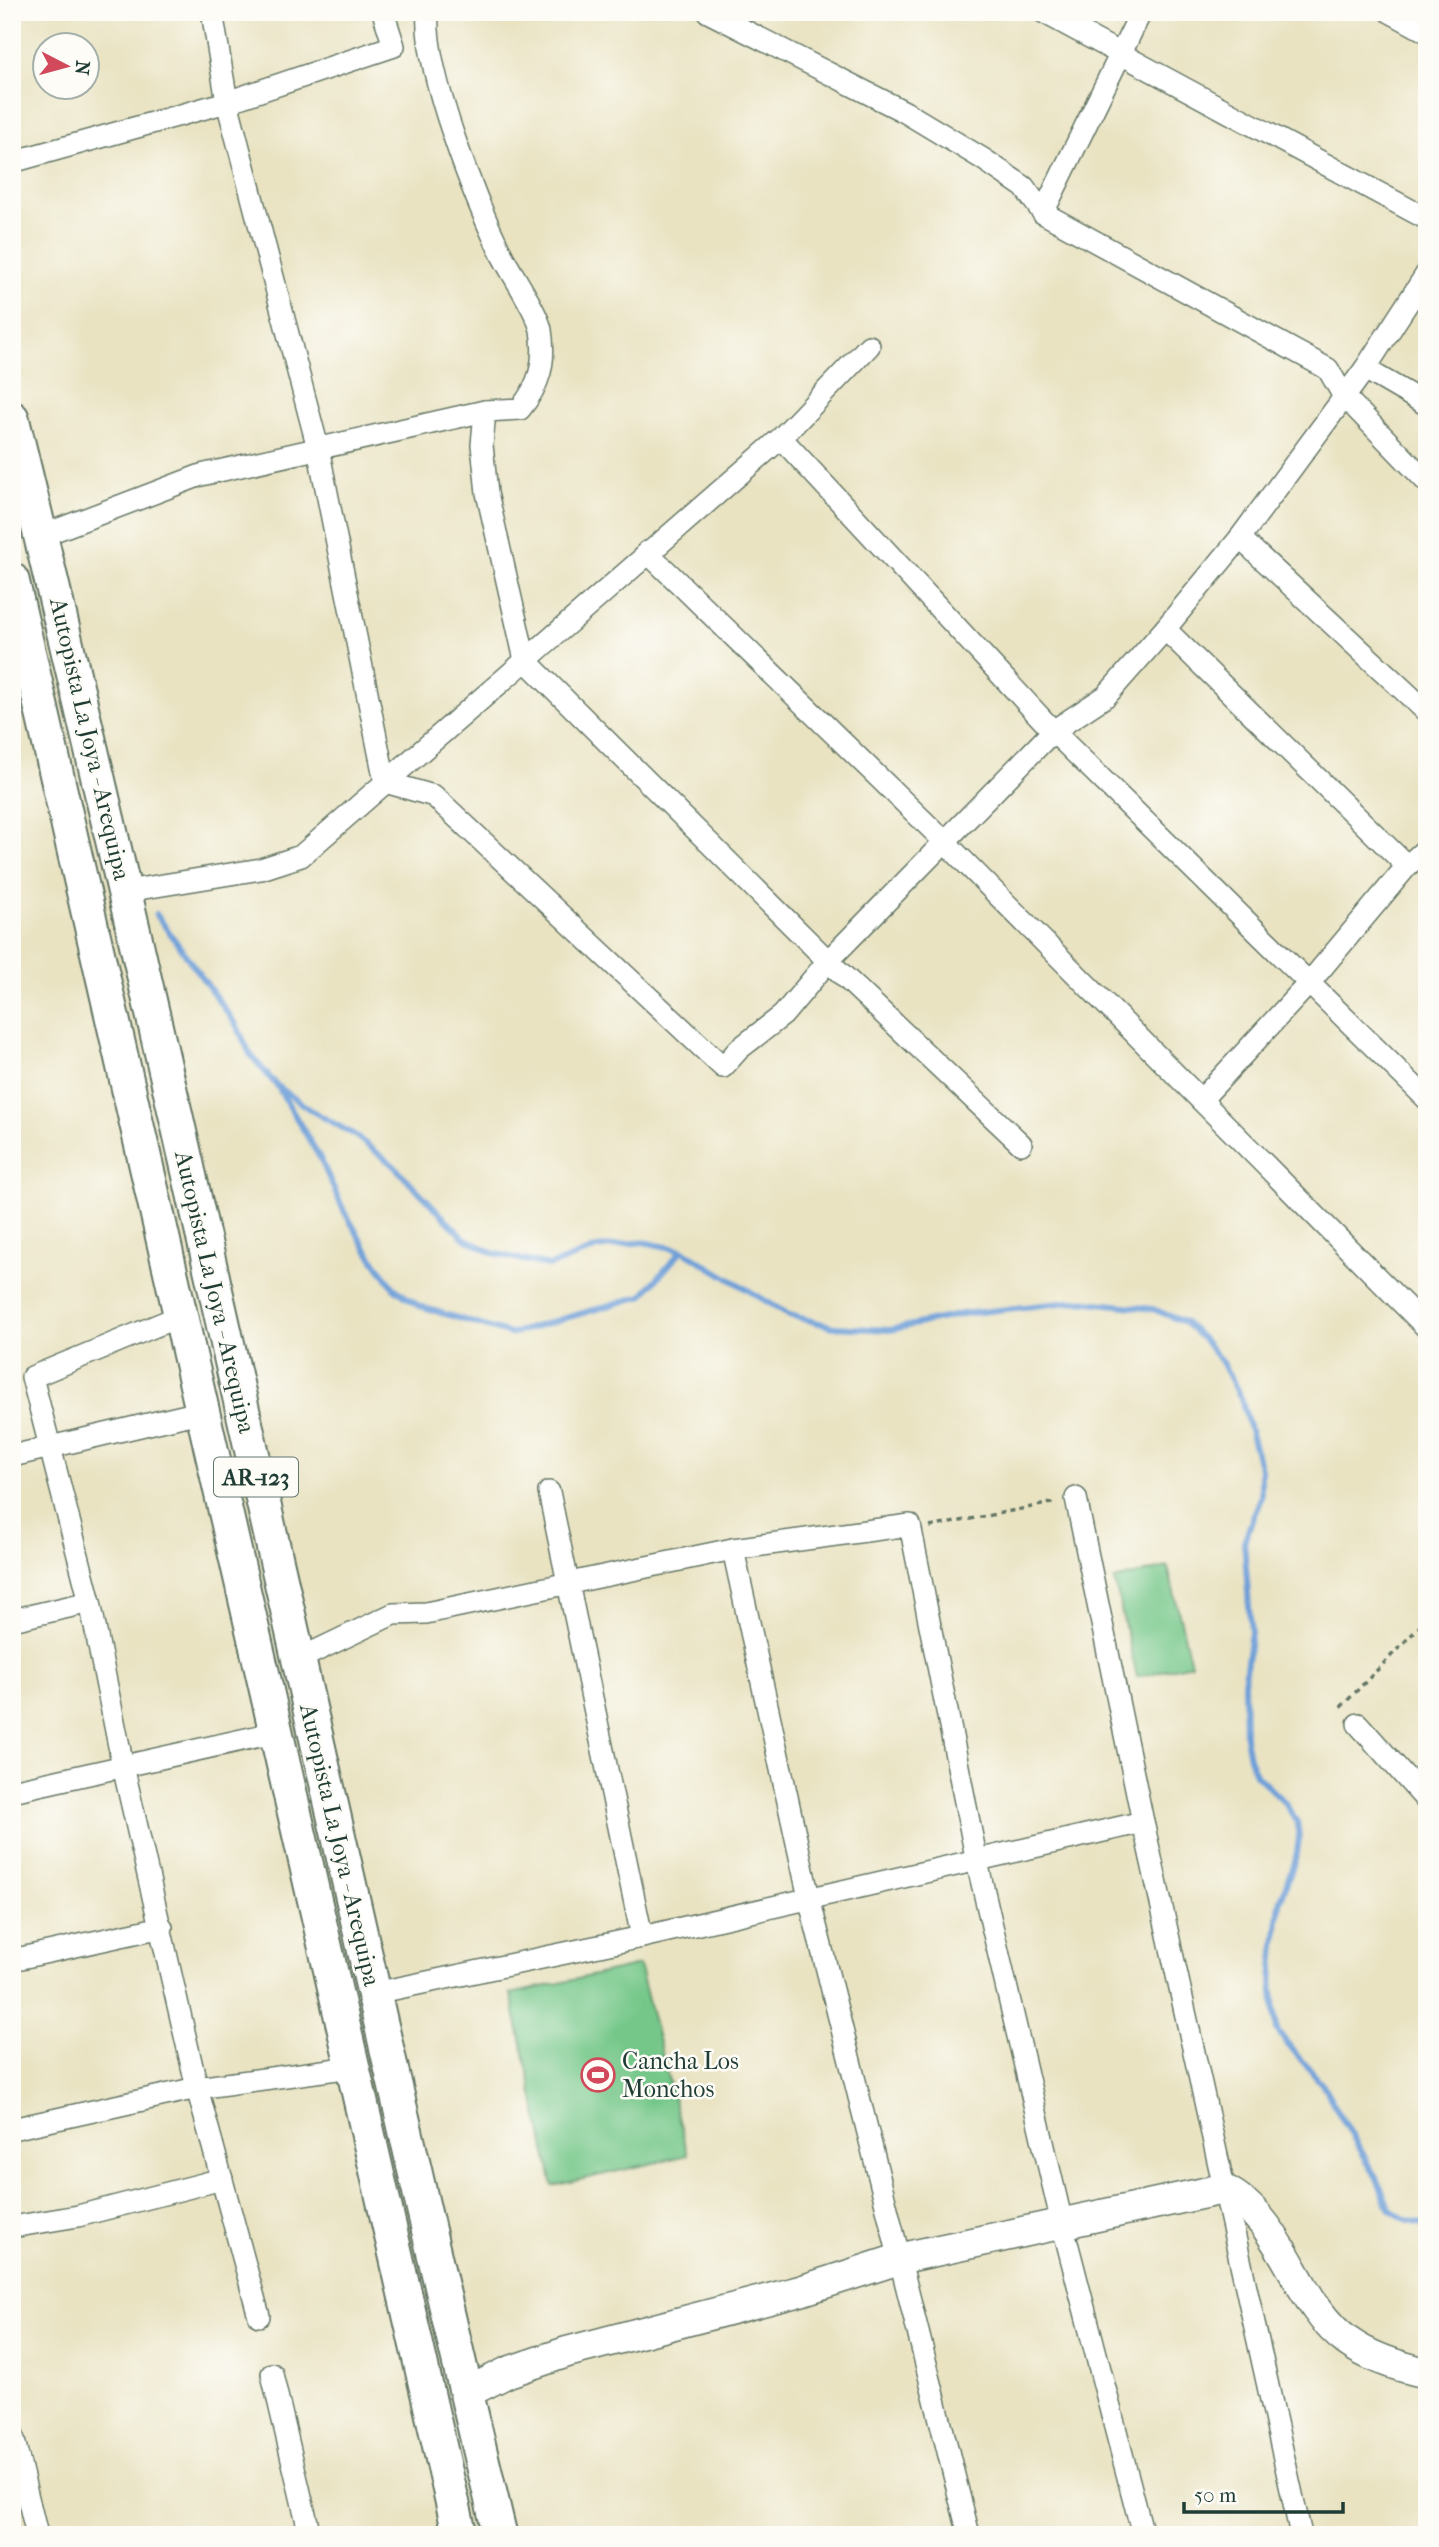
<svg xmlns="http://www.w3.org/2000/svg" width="1439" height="2547" viewBox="0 0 1439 2547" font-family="'IM FELL French Canon',serif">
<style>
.green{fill:#75c789;stroke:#4a825e;stroke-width:2}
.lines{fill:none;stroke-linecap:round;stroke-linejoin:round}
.stream{stroke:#6d9fd8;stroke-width:6}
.street-casing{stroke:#676;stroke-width:24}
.secondary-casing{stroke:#676;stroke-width:33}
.primary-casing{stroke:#676;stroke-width:37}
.path{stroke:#676;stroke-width:3.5;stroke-dasharray:5 5;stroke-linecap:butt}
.street{stroke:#fff;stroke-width:21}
.secondary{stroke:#fff;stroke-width:30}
.primary{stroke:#fff;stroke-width:33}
.labels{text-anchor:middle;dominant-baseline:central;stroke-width:5;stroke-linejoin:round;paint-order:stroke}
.shield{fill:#fdfcf7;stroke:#62766e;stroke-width:2}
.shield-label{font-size:23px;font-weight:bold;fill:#1f3d34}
.street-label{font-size:24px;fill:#1f3d34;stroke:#fdfcf7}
.poi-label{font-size:24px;fill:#1f3d34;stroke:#fdfcf7;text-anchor:start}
</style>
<rect width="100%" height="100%" fill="#fdfcf7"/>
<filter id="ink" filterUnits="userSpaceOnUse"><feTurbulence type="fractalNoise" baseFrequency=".0143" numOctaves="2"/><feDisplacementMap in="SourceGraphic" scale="14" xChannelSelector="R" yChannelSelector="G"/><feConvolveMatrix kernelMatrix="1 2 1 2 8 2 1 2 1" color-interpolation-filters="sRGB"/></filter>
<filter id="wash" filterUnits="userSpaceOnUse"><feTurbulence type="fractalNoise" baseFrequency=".00686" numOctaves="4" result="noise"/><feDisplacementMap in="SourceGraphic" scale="28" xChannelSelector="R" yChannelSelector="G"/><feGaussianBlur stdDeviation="1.57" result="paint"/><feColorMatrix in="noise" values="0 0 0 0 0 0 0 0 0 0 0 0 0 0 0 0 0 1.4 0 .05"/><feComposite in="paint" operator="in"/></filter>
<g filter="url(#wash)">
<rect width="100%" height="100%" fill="#e9e3c2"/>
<g class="green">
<polygon points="1168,1567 1191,1664 1137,1677 1114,1580"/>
<polygon points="639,1965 688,2155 553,2186 511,1994"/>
</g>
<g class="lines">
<g class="stream">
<polyline points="156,914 237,1026 250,1054 276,1085 312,1111 353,1134 393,1165 464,1238 493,1253 550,1266 597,1248 643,1242 682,1250 789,1315 834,1327 890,1330 962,1314 1079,1301 1153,1309 1184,1322 1203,1339 1223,1364 1241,1398 1261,1469 1261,1497 1244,1541 1251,1632 1244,1683 1245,1737 1249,1758 1257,1776 1285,1803 1297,1822 1299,1838 1297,1853 1280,1903 1275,1944 1272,1982 1277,2031 1322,2084 1377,2178 1390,2210 1409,2221 1427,2225"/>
<polyline points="278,1087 320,1158 344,1211 369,1253 394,1288 419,1306 510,1334 642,1296 682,1250"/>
</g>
</g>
</g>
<g filter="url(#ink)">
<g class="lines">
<defs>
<g id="street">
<polyline points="212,12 227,102 318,448 385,782 434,796 723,1067 739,1049 783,1015 828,961 1053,731 1106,696 1165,629 1240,538 1365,369 1427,273"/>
<path d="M428 12C423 69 476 202 502 255 511 273 538 313 541 330 546 362 540 385 520 409L485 411 482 445 487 493 525 660 828 961 1021 1144"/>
<polyline points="708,12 905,112 983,159 1024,187 1043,213 1328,369 1343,395 1427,482"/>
<polyline points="1043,12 1427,219"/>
<polyline points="1390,12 1427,32"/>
<polyline points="12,162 227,102 394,46 383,12"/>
<polyline points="1043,213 1141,12"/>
<polyline points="1365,369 1427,405"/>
<polyline points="781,438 1053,731 1427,1099"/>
<polyline points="41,536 201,475 485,411"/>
<polyline points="1240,538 1427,712"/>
<polyline points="647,552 944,841 1427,1328"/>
<polyline points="1165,629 1407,866"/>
<polyline points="126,891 261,869 301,856 781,438 869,346"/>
<polyline points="1201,1100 1310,982 1407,866 1427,848"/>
<polyline points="182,1315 32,1377 90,1602 123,1766 197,2088 259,2316"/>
<polyline points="12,1456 204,1411"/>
<polyline points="549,1492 642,1937"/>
<polyline points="1076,1498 1143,1822 1301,2535"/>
<polyline points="733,1549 809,1898 969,2535"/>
<polyline points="12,1620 90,1602"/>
<polyline points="297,1660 393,1614 426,1613 733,1549 910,1525 977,1862 1062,2223 1143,2535"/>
<polyline points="1358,1724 1427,1801"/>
<polyline points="12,1791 278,1732"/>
<polyline points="12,1960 162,1927"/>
<polyline points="375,1993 642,1937 1143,1822"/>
<polyline points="12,2129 197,2088 352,2067"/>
<polyline points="12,2227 78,2216 222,2179"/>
<polyline points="272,2374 310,2535"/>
<polyline points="12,2432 37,2535"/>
</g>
<path id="secondary" d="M466 2393 508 2372 567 2352 800 2291 902 2258 1223 2189C1285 2220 1294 2302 1347 2341 1370 2358 1400 2367 1427 2373"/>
<g id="primary">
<path d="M12 418C184 1122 332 1831 500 2535"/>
<polyline points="12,580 460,2535"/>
</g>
</defs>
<use href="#street" class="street-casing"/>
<use href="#secondary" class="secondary-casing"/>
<use href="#primary" class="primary-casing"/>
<g class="path">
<polyline points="930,1527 1057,1502"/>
<polyline points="1341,1707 1427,1619"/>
</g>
<use href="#street" class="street"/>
<use href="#secondary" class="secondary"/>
<use href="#primary" class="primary"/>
</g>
</g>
<defs>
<symbol id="stadium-ring" viewBox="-11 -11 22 22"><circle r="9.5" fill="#fdfcf7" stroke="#d1495b" stroke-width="1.5"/><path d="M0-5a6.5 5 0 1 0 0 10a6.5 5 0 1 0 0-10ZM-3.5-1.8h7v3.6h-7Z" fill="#d1495b"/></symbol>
</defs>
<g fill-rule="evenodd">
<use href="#stadium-ring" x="579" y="2056" width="38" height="38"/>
</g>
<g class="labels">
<rect class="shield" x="214" y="1457.5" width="84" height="39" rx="5"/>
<g class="shield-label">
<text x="256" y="1477">AR-123</text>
</g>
<g class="street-label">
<text transform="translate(90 739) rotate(77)">Autopista La Joya - Arequipa</text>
<text transform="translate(215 1292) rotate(77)">Autopista La Joya - Arequipa</text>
<text transform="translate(340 1845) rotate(77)">Autopista La Joya - Arequipa</text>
</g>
<g class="poi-label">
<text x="622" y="2061">Cancha Los<tspan x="622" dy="28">Monchos</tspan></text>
</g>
</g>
<rect width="1439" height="2547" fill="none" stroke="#fdfcf7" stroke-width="42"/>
<g transform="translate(66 66) rotate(96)"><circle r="33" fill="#fdfcf7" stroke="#a4b0a9" stroke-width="2"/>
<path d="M0-5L12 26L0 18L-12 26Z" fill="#d1495b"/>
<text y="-10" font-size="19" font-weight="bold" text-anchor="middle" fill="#1f3d34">N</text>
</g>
<path d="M1184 2502v10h159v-10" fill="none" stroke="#1f3d34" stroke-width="3.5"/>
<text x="1194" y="2502" font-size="21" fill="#1f3d34" stroke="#fdfcf7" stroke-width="5" paint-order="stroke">50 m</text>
</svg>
